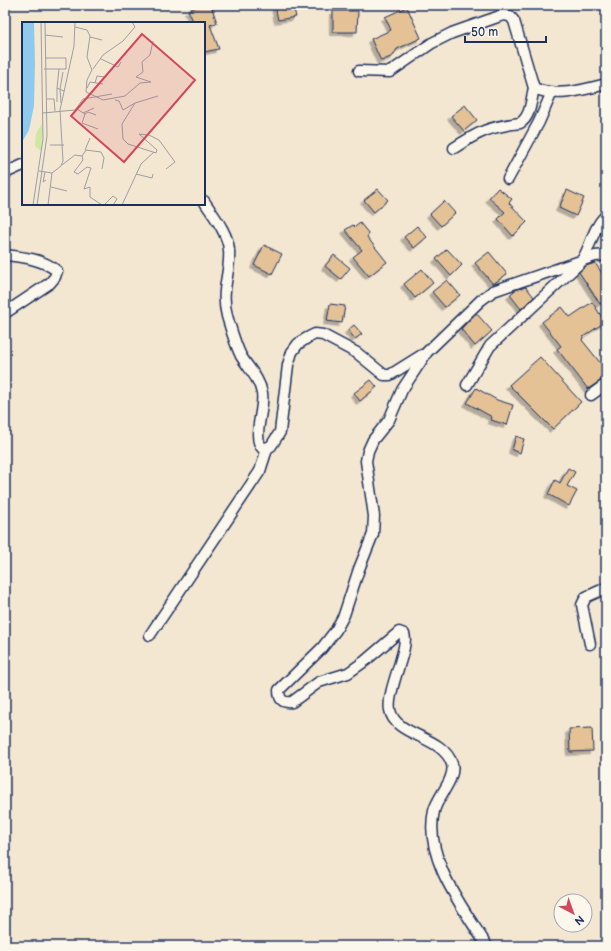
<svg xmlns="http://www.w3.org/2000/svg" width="611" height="951" viewBox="0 0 611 951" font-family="'Balsamiq Sans',sans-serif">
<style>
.building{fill:#e4c296;stroke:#1b2f5e;filter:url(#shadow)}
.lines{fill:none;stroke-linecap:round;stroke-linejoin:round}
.street-casing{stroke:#1b2f5e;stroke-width:13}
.street{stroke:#fbf7ec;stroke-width:10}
.inset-road{fill:none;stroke:#9d9da4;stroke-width:1}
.view{fill:#d1495b;fill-opacity:0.15;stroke:#d1495b;stroke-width:2}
.inset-edge{fill:none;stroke:#1b2f5e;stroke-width:2}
</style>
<defs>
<filter id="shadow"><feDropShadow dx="-3.5" dy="3.5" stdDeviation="0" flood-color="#0004"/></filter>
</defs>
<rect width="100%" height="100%" fill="#f4e7d2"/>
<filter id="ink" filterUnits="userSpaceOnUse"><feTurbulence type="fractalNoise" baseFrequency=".025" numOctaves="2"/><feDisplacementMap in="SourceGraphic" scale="8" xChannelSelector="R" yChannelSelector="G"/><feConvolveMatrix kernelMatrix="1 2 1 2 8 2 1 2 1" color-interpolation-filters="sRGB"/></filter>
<g filter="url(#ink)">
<g class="building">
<polygon points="202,5 211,5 217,23 210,25 219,49 204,52 204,23 194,23 188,10"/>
<polygon points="275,5 293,5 296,17 278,20"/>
<polygon points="407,7 421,38 397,49 393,56 381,61 371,39 391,30 385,17"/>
<polygon points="333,11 358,11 357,32 333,32"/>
<polygon points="465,105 477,120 464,131 451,116"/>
<polygon points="498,188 512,199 509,203 527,222 513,236 498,219 505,212 489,198"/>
<polygon points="378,189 388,200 374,212 364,200"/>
<polygon points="567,190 584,198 576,216 559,208"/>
<polygon points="444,201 455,213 441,226 430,214"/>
<polygon points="360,223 369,234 367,237 387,262 369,276 353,257 362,250 345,230 353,225 355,227"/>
<polygon points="417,226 427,237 414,248 404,237"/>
<polygon points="264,245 282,254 272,274 254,265"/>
<polygon points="447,249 462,265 451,276 436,259"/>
<polygon points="489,252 507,274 493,284 475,263"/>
<polygon points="334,255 350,268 341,279 325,266"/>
<polygon points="595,263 606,279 606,300 600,304 579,272 586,266"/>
<polygon points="422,269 433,283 415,298 404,284"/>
<polygon points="447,280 460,295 445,307 432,292"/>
<polygon points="526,287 534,297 521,309 510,295 515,290"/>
<polygon points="592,302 605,322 583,337 582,340 606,370 606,377 588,389 557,349 561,346 542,322 562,307 570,317"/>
<polygon points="330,304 345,306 342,323 327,321"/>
<polygon points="476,313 492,331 475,346 461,329"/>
<polygon points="354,325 362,334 355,339 348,330"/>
<polygon points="540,357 581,402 553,429 509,385"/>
<polygon points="371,380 377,387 360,401 354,393"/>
<polygon points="476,388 497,400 513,405 507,425 491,420 492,417 467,403"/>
<polygon points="516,436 524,439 520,453 512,450"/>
<polygon points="568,468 575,472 567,486 577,491 569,506 548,494 555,480 560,483"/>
<polygon points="592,728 593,751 570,752 569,729"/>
</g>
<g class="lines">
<defs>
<g id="street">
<path d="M359 71 390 72 432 43 452 33 503 15 510 16 514 21 534 88C556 98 583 90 606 84"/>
<path d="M454 148C480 131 489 127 520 123 531 117 531 99 534 88"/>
<polyline points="5,173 23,165"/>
<polyline points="508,179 539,122 552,92"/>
<path d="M204 201C213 215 228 233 229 250 231 273 220 289 227 316 231 329 235 344 241 356 249 369 259 378 262 393 265 409 251 438 263 449L271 446 280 432 288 365 292 352 298 344 307 338 315 334 323 335 357 353 384 375H390L422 355"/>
<path d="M5 255C23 257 43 259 57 271L55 277 50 283 5 313"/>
<path d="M467 385 490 346 581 262C592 245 591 231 606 215"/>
<polyline points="591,395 606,384"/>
<polyline points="150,635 260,471 267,449"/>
<polyline points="590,644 582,605 586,597 606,588"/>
<path d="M487 946C464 909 423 858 434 811 437 797 456 779 452 764 443 735 395 737 390 710 386 691 410 647 404 634L399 632 365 661 348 673 319 682 292 702C282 703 279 699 279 690L322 648 336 630 344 615 359 569 373 534 374 516 366 461 368 451 373 440 389 420 402 390 427 352 481 300 493 291 595 256 606 255"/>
</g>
</defs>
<use href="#street" class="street-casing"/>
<use href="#street" class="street"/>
</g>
</g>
<g transform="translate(22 22)">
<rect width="183" height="183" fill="#f4e7d2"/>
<path d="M20 101V115L19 129 13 124 14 112Z" fill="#cde89f"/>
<path d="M0 0H12L13 41 12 84 7 108 0 120Z" fill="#8ec9ee"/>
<path class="inset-road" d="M53 5 65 8 68 14 65 35 70 48 65 58 64 70 81 78 103 74 118 61 129 60 114 55 121 50 120 40 128 33 131 19M23 13 41 15M68 15 80 18M23 36H44V47M79 37 96 45 99 40M22 47H44M71 47 81 33 101 19 113 5 110 0M73 61 75 54 83 55M35 66 37 47M65 66 68 60 81 62M25 77H32L33 89M93 78 97 79 101 88 113 81 100 102 101 117 106 122 134 131 135 128 117 112 127 113 137 118 153 140 144 147M35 80V66L42 69M39 81 38 67 41 50M113 81 136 74M55 87 63 92 60 101 76 107M21 91 53 88 61 77 90 72M61 91 72 86M63 92 66 90 74 93M28 123H42M63 128 68 116M60 134 64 128 79 130 82 136 80 147M40 143 53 133 60 134 61 138 52 150 56 152 65 145 69 146 62 167 68 165V175L80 183M17 149 30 151M23 150 21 160 24 158M114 152 130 156 131 152M29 165 45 169M11 183 21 117 19 0M15 183 25 114 23 0M26 183 30 151 39 144 41 139 38 88 52 24 53 0M82 183 91 174 95 177 91 183M100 183 119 142 132 130"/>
<path class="view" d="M120 12 173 58 102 140 49 94Z"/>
<rect width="183" height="183" class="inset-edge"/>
</g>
<rect width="611" height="951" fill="none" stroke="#fbf7ec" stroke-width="20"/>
<rect x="10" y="10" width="591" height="931" fill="none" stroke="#1b2f5e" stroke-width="1.5" filter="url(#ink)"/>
<g transform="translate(573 913) rotate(139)"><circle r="19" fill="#fbf7ec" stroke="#a1a7b3"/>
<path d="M0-3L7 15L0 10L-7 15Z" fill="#d1495b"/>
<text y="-6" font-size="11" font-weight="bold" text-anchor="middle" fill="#1b2f5e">N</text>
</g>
<path d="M465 36v6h81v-6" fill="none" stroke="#1b2f5e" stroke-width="2"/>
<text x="471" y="36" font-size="12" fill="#1b2f5e" stroke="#fbf7ec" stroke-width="3" paint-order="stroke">50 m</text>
</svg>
